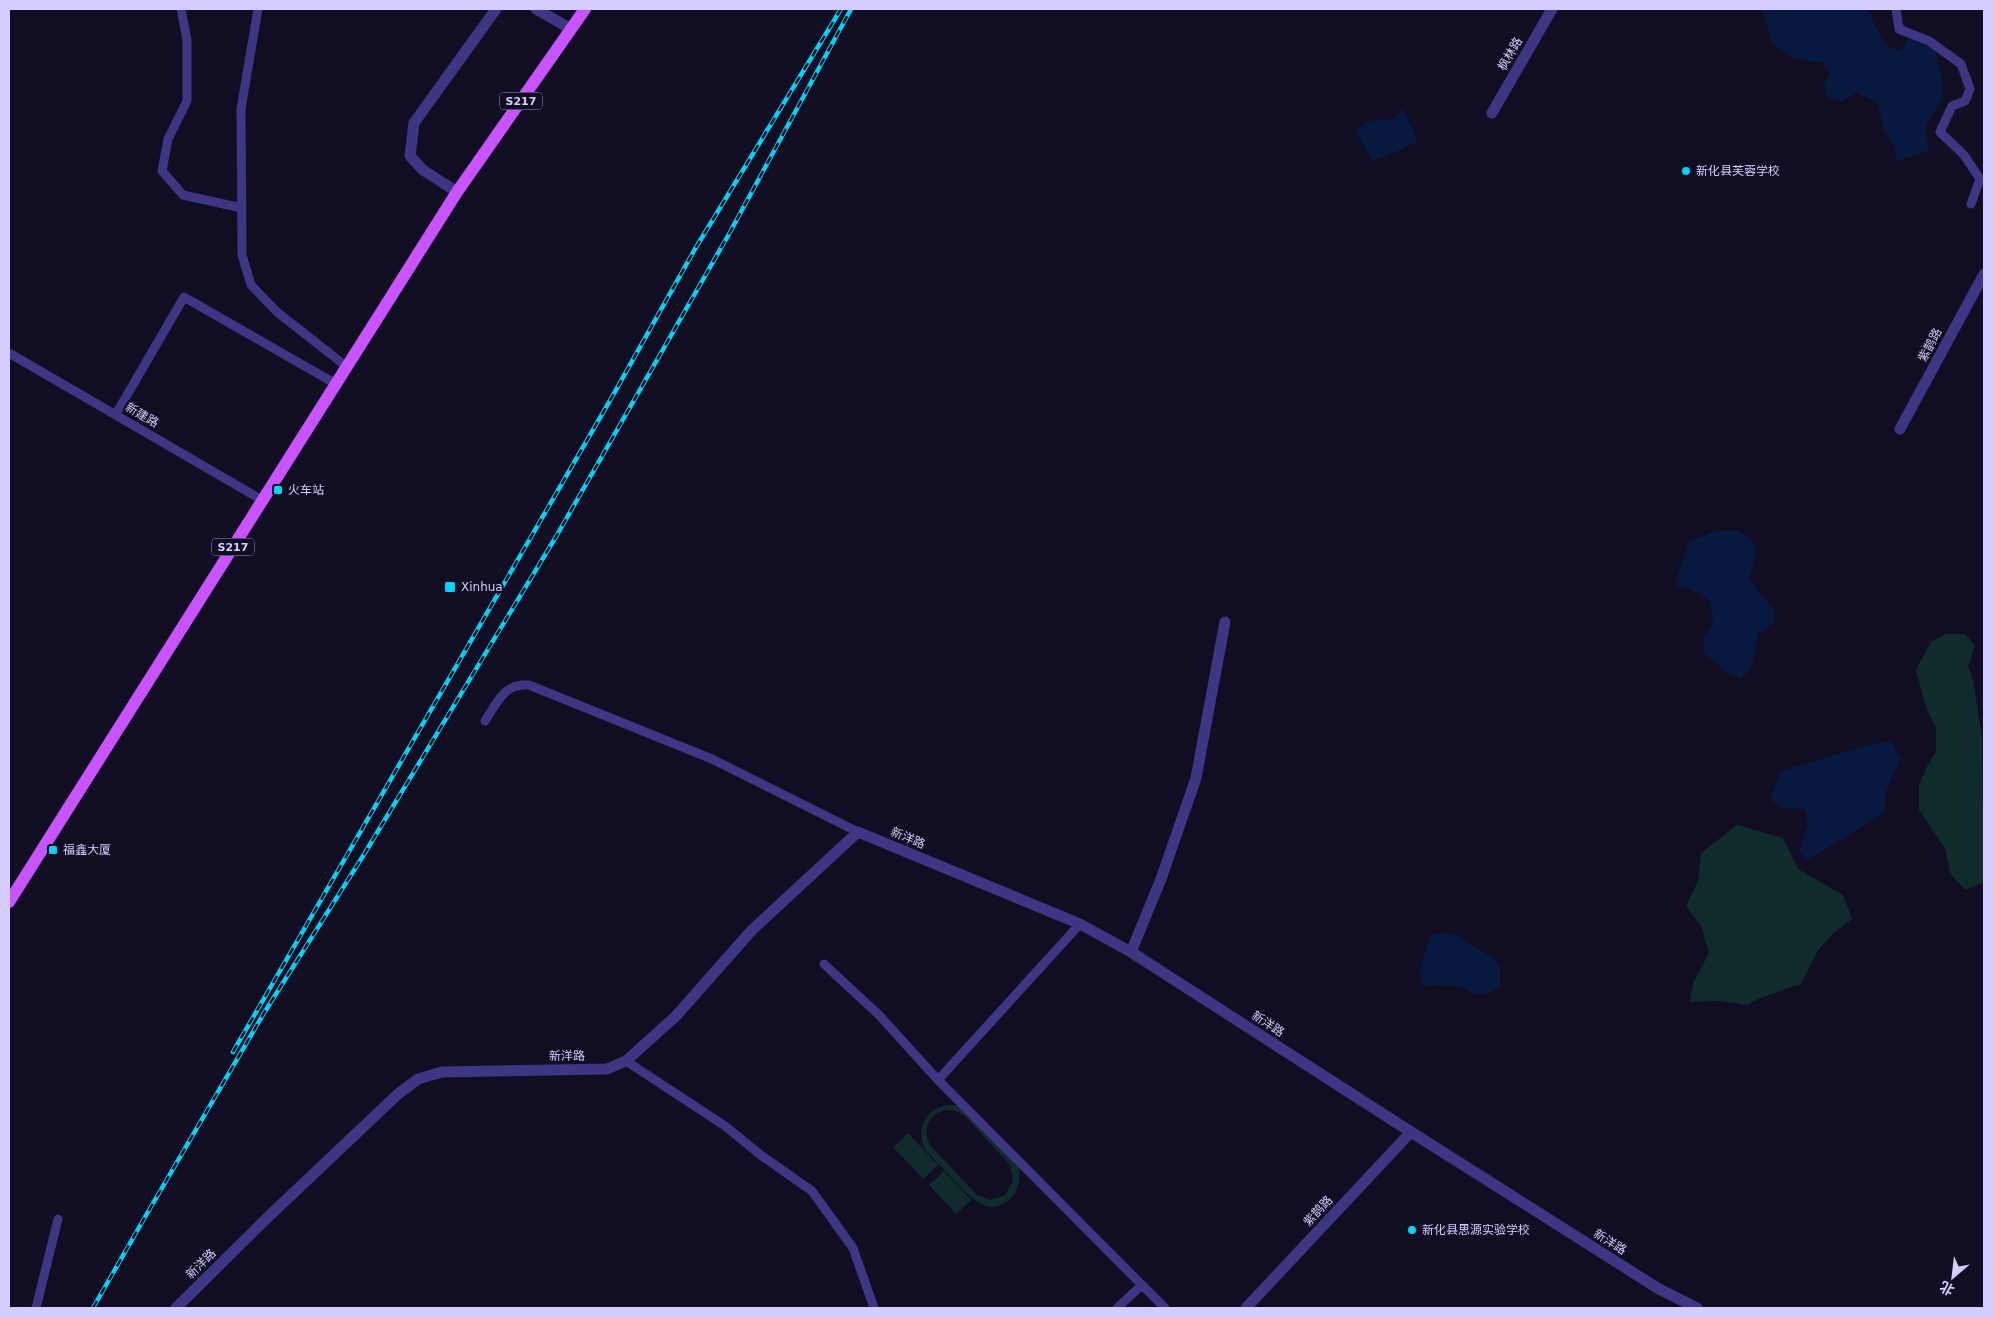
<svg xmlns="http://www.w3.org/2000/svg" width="1993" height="1317" viewBox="0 0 1993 1317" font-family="'DejaVu Sans','Noto Sans SC',sans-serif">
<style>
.green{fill:#0f2b2c;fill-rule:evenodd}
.water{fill:#08193f}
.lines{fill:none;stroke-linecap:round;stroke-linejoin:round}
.minor{stroke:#3d3682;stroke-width:9}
.tertiary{stroke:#3d3682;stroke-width:11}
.primary{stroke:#c854ff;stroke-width:12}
.rail-casing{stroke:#00d3f8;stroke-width:4.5}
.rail{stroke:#110d22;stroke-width:2.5;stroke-dasharray:8;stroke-linecap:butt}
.poi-dot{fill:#00d3f8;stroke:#110d22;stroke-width:2}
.labels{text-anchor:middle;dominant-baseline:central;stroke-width:4.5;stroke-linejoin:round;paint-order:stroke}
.shield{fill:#110d22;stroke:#9a93bd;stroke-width:1}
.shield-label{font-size:11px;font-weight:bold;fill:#d5cdff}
.street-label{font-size:12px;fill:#d5cdff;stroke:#110d22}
.poi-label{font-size:12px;fill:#d5cdff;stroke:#110d22;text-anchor:start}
</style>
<rect width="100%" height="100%" fill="#110d22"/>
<g class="green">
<polygon points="1946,634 1965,634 1975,645 1968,667 1973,679 1982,738 1984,882 1965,890 1950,873 1945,848 1919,810 1919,786 1927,766 1936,752 1936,728 1926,707 1916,670 1931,642"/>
<polygon points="1737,825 1783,838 1798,869 1843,895 1852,919 1834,933 1818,950 1801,984 1760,998 1747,1005 1719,1001 1690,1002 1693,983 1709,953 1701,926 1686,906 1698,881 1701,853"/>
<path d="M951 1105H957L1018 1166C1021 1177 1020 1189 1011 1198 988 1220 968 1195 953 1179 944 1170 935 1160 926 1151 914 1129 926 1106 951 1105ZM945 1110 955 1111 964 1115 1010 1165 1013 1181 1005 1195 991 1200 977 1195 931 1146C921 1131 928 1115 945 1110Z"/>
<polygon points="908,1133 938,1165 923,1179 893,1147"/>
<polygon points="944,1171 971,1200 956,1214 929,1185"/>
</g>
<g class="water">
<polygon points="1761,9 1867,9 1885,45 1900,51 1909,38 1935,49 1942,79 1943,97 1926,125 1928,151 1896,161 1895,148 1883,129 1878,102 1856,93 1841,101 1827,98 1824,85 1830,73 1823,63 1795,59 1771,43 1769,30"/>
<polygon points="1403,108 1418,142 1373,161 1356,132 1367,121 1394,119"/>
<path d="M1734 530C1763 540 1757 555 1749 579L1775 611V622L1758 634C1754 654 1757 666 1740 679L1728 673 1704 653V638C1716 624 1714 616 1709 600L1692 590 1677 586 1676 578 1690 541 1716 531Z"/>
<polygon points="1891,741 1901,758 1885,794 1885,812 1808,860 1799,851 1808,824 1804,809 1781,808 1770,799 1781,771 1868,745"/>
<path d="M1443 933 1455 934 1496 960 1500 969V987C1472 1003 1474 988 1451 985 1439 984 1435 988 1423 984L1419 974 1430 936Z"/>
</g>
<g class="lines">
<g class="minor">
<polyline points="181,9 187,40 187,101 168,139 162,171 183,195 242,208"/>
<polyline points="258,9 241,109 242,255 251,285 277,312 347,367"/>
<polyline points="1896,9 1899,29 1929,41 1961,64 1970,89 1965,101 1952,106 1940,132 1964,155 1980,179 1971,204"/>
<polyline points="9,353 262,500"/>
<polyline points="116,414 184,297 336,384"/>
<path d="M485 721C497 703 504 683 529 685L712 759 858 832"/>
<polyline points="1080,924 938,1080 1142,1285 1117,1308"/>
<polyline points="824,964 879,1015 938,1080"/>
<polyline points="626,1061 725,1126 762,1156 812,1191 853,1248 874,1308"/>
<polyline points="1142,1285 1165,1308"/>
<polyline points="36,1308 58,1219"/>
</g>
<g class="tertiary">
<polyline points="536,9 571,29"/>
<polyline points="1492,113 1552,9"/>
<polyline points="457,192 423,170 410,156 414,123 496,9"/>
<polyline points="1900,429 1984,274"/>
<polyline points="1131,952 1161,879 1196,778 1225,622"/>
<polyline points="176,1308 267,1218 398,1094 418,1079 442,1072 607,1069 626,1061 676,1016 752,930 858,832 1080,924 1131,952 1411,1132 1659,1289 1697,1308"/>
<polyline points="1246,1308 1411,1132"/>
</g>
<polyline class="primary" points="9,902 457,192 585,9"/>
<defs>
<g id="rail">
<polyline points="233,1052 612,397 695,249 841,9"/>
<polyline points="93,1308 145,1217 264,1013 363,856 557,535 729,234 851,9"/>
</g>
</defs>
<use href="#rail" class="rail-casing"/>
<use href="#rail" class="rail"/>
</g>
<g class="poi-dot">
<circle cx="1686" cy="171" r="5"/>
<rect x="273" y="485" width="10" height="10" rx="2.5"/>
<rect x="444" y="581" width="12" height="12" rx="2.5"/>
<rect x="48" y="845" width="10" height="10" rx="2.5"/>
<circle cx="1412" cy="1230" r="5"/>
</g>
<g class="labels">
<g class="shield">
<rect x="500" y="92.5" width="42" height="17" rx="4"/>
<rect x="212" y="538.5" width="42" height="17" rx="4"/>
</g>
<g class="shield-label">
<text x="521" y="101">S217</text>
<text x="233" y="547">S217</text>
</g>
<g class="street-label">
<text transform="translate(1510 54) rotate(-60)">枫林路</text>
<text transform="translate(1930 345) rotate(-62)">紫鹊路</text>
<text transform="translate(142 415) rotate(30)">新建路</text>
<text transform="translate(908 838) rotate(23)">新洋路</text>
<text transform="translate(1268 1024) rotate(33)">新洋路</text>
<text transform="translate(567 1056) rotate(-1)">新洋路</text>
<text transform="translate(1318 1211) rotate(-47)">紫鹊路</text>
<text transform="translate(1610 1242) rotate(32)">新洋路</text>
<text transform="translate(201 1264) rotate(-45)">新洋路</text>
</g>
<g class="poi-label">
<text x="1696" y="171">新化县芙蓉学校</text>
<text x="288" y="490">火车站</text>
<text x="461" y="587">Xinhua</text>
<text x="63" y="850">福鑫大厦</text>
<text x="1422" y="1230">新化县思源实验学校</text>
</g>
</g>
<rect width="1993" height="1317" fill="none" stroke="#d5cdff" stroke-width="20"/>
<g transform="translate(1953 1277) rotate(208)" stroke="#110d22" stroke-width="4" paint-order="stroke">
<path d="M0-4L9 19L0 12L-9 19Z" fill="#d5cdff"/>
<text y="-8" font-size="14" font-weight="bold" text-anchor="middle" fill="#d5cdff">北</text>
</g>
</svg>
